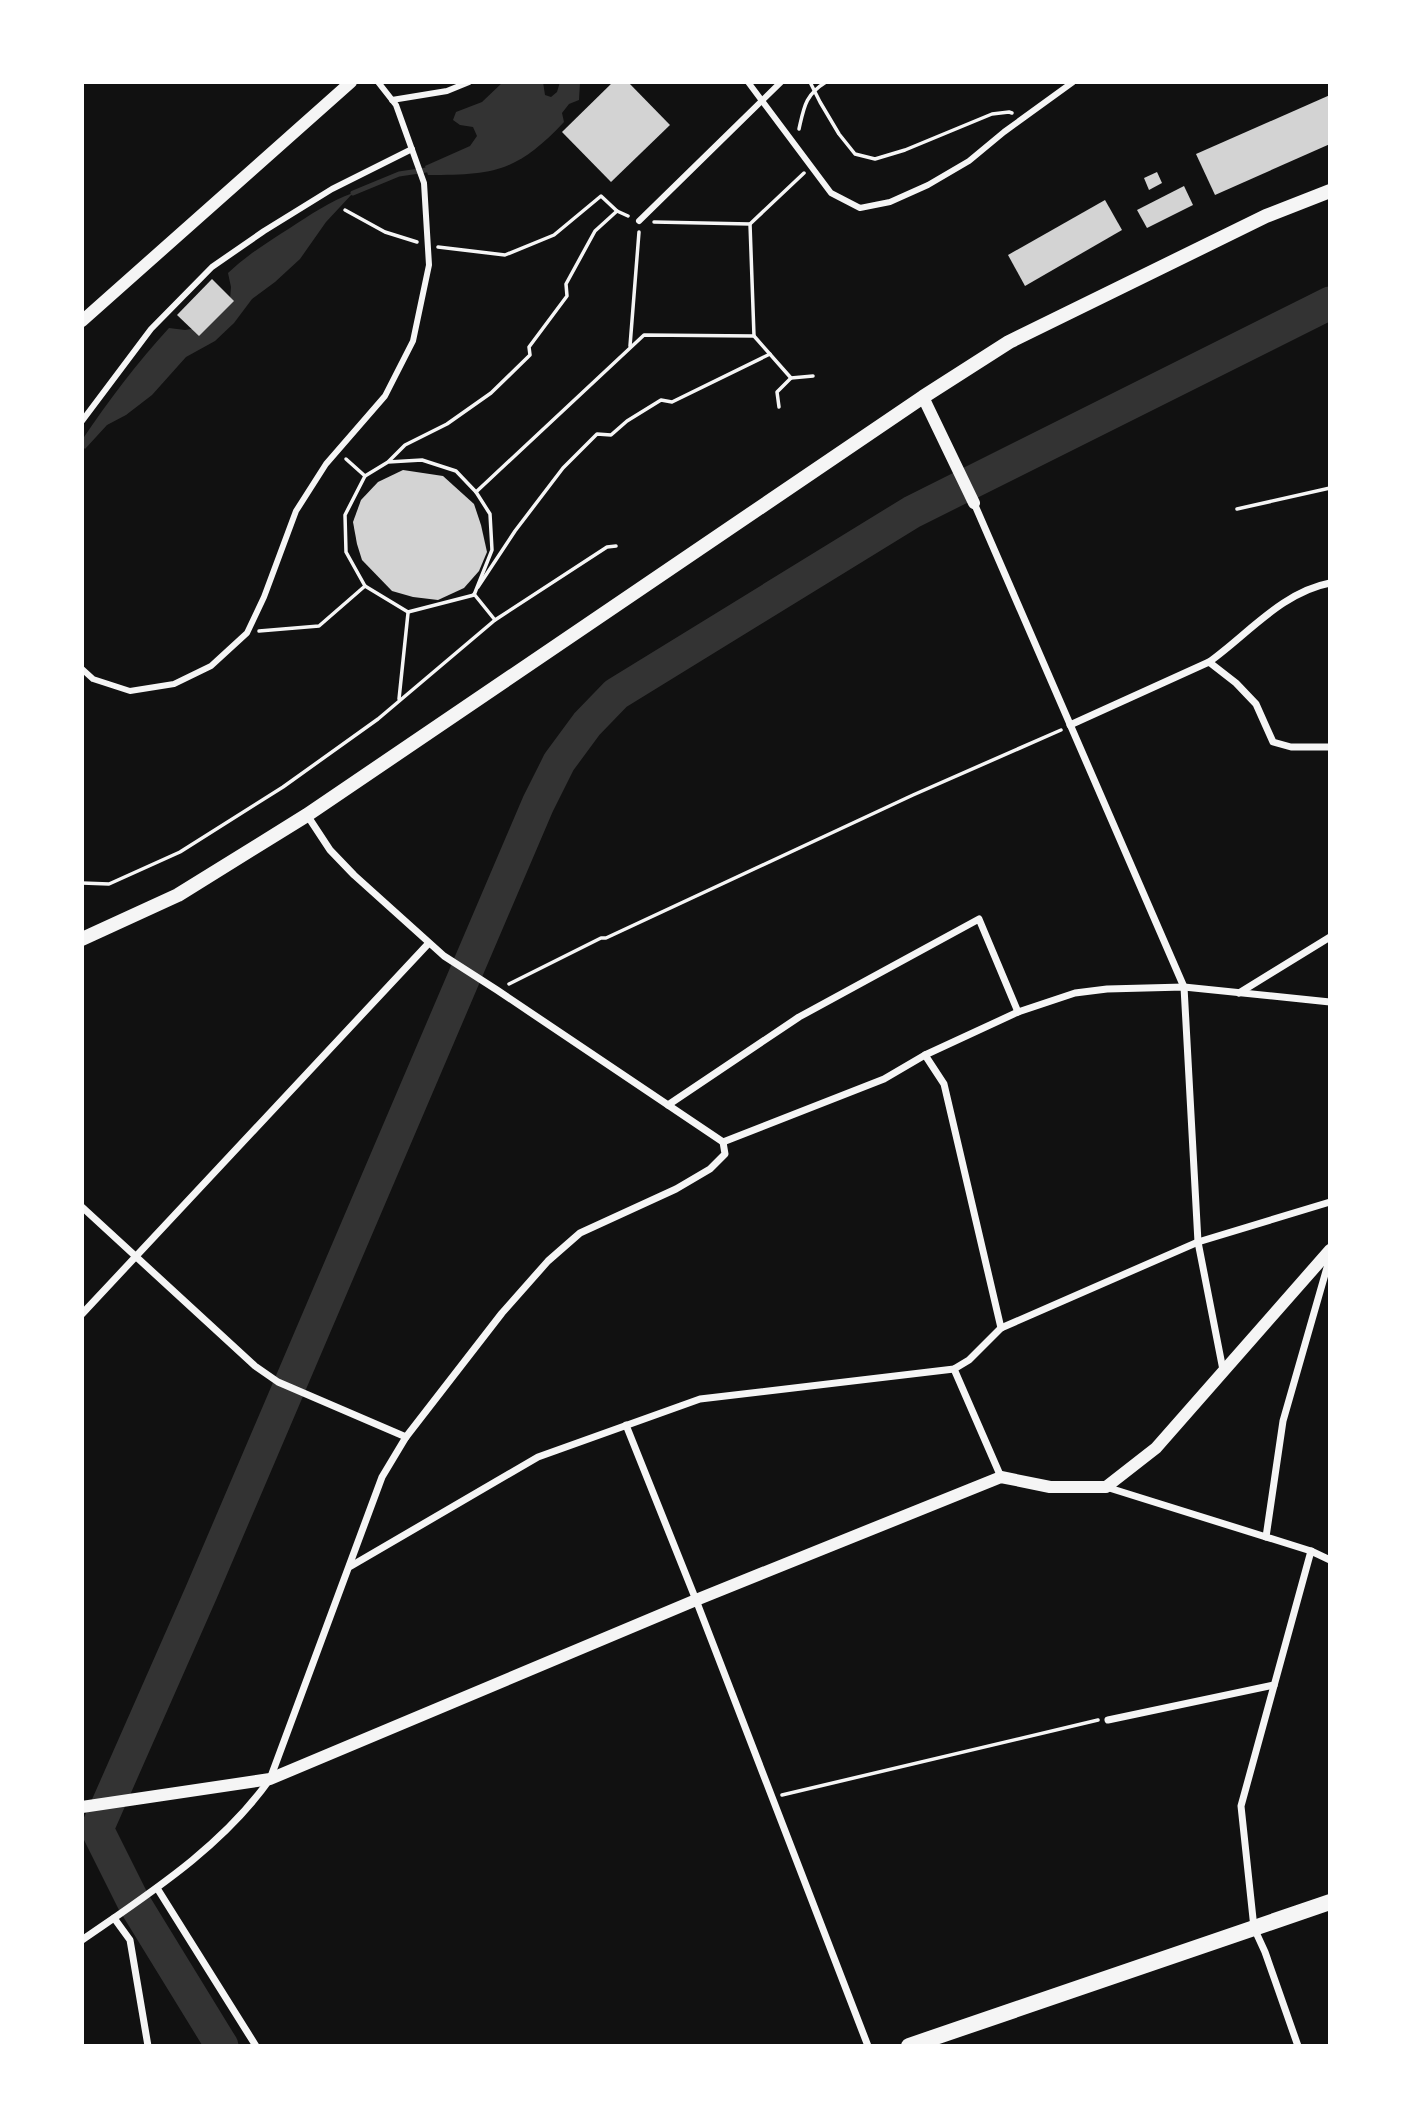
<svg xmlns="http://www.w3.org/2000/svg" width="1412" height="2128" viewBox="0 0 1412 2128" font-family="'Nunito Sans',sans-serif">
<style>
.water{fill:#333}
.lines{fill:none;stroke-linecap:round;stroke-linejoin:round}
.stream{stroke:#333;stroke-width:5}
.river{stroke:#333;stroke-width:33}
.building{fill:#d3d3d3}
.path{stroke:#f5f5f5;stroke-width:3.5}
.pedestrian{stroke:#f5f5f5;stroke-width:6}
.minor{stroke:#f5f5f5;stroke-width:7}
.tertiary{stroke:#f5f5f5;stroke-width:12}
.secondary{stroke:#f5f5f5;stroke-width:14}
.primary{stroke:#f5f5f5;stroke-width:16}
</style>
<rect width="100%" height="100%" fill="#111"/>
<g class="water">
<path d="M503 82H543L545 95 551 97 557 92 560 82H580L579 100 569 104 562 113 564 122C517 172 494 175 428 175L425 166 470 146 477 136 473 127 460 125 453 120 456 112 482 102Z"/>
<path d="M353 193 326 222 300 259 275 282 252 299 234 323 215 341 186 357 152 395 126 415 107 425 85 449 82 446V440C108 401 137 363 169 328L185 330 203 327 230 299 231 287 228 273C247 255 268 242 290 228 310 215 330 201 353 193Z"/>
</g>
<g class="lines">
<polyline class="stream" points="353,193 399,174 426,170"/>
<polyline class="river" points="222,2046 133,1901 97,1829 201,1593 538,804 559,762 587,724 616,694 912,512 1330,303"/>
</g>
<g class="building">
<polygon points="613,82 628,82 670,125 611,182 562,132"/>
<polygon points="1330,95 1330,144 1215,195 1196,154"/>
<polygon points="1157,172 1162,183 1149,190 1144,178"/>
<polygon points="1184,186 1193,205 1147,228 1137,210"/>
<polygon points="1105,200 1122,230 1025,286 1008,255"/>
<polygon points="212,279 234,301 199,336 177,315"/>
<polygon points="403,470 443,476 474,504 481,525 487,552 479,571 464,588 438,600 413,597 392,591 362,560 357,544 353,522 361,500 378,482"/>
</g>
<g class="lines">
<g class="path">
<polyline points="810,82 820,102 839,134 855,154 875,159 905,150 992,114 1009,112 1012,113"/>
<path d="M799 129C804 107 805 95 826 82"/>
<polyline points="345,210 385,232 417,242"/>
<polyline points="654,222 750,224 754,336"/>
<polyline points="750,224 804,173"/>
<polyline points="438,247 505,255 554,235 601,196 617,211 628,216"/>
<polyline points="630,346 639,232"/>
<polyline points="779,407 777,392 791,378"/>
<polyline points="346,459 365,476"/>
<polygon points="422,460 456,471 476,492 490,514 492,550 474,595 408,612 365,586 346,552 345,515 365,476 388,462"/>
<polyline points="389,461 405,445 447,424 491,393 530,355 529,347 567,296 566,284 595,231 617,211"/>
<polyline points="476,492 644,335 754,336 791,378 813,376"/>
<polyline points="1237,509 1330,488"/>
<polyline points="478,587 515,531 563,468 597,434 611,435 627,421 661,400 672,402 770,354"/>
<polyline points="474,594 495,620"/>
<polyline points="259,631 319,626 365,586"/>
<polyline points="399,699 408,613"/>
<polyline points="82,883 109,884 180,852 283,787 378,719 495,620 607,547 616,546"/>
<polyline points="509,984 601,938 606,938 913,795 1061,730"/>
<polyline points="782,1795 1098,1720"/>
</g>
<g class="pedestrian">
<polyline points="748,82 831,193 860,208 890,202 928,185 969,161 1004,132 1073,82"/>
<polyline points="392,100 447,91 469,82"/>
<polyline points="639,221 781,82"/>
<polyline points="82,421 151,329 212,267 264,231 332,189 412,149"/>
<polyline points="82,669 93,679 130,691 174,684 211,666 247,633 264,597 296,511 326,464 385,396 413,341 429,265 424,183 396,105 378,82"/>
</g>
<g class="minor">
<polyline points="974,503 1184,987 1198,1242 1223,1370"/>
<path d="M1209 662C1247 635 1282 592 1330 583"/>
<polyline points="1070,725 1209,662 1236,683 1256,704 1273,742 1291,747 1330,747"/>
<polyline points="307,815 330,850 354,875 444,956 497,990 723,1142"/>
<polyline points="1239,993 1330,937"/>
<polyline points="925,1055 944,1084 1001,1328"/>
<polyline points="668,1105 799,1017 979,919 1018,1012"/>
<polyline points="82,1207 255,1366 278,1382 406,1437"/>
<polyline points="82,1314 428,944"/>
<polyline points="954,1369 1001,1477"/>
<polyline points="626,1425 696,1600 868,2046"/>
<polyline points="1106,1487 1311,1551 1330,1560"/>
<polyline points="1266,1537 1283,1421 1330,1257"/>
<polyline points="351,1566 538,1457 700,1399 954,1369 969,1360 1001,1328 1198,1242 1330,1202"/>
<polyline points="1108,1720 1274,1685"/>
<polyline points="157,1888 256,2046"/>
<polyline points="114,1918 130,1940 148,2046"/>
<path d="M82 1940C150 1893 222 1847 270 1779L382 1477 406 1437 502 1313 548 1261 580 1233 676 1189 710 1169 725 1154 723 1142 884 1079 925 1055 1018 1012 1075 993 1107 989 1184 987 1330 1002"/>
<polyline points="1298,2046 1265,1952 1254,1928 1241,1806 1311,1551"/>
</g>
<g class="tertiary">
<polyline points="82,321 351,82"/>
<polyline points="923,397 974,503"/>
<polyline points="82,1807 270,1779 696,1600 1001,1477 1050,1487 1106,1487 1156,1448 1330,1250"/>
</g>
<polyline class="secondary" points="82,939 178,895 307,815 923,397 1009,342 1266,216 1330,191"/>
<polyline class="primary" points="909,2046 1330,1902"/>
</g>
<rect width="1412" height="2128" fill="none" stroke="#ffffff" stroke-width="168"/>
</svg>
